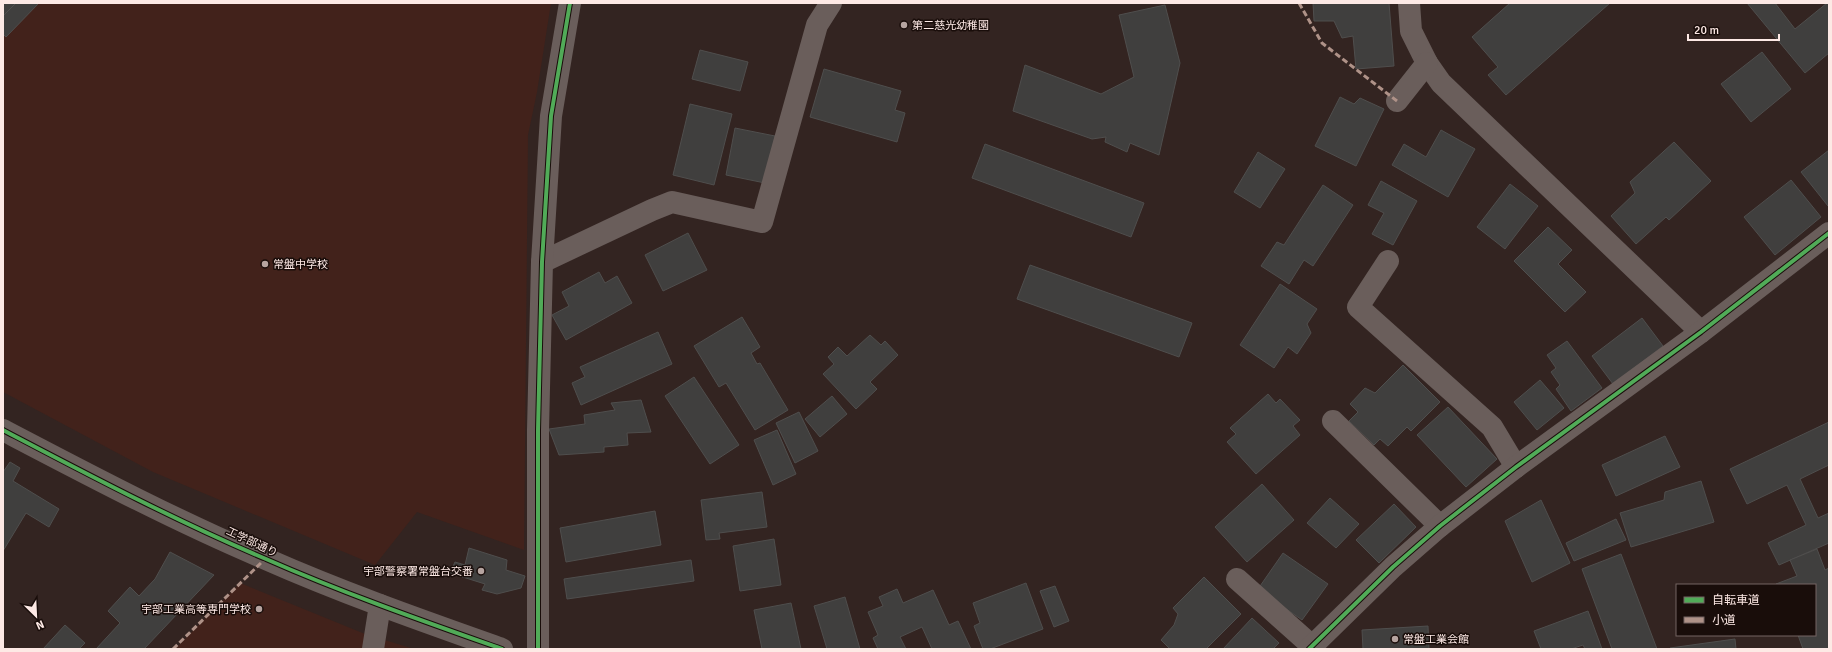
<svg xmlns="http://www.w3.org/2000/svg" width="1832" height="652" viewBox="0 0 1832 652" font-family="Signika,'Noto Sans JP',sans-serif">
<style>
.built{fill:#42221b}
.building{fill:#403f3e;stroke:#4f4e4d}
.lines{fill:none;stroke-linecap:round;stroke-linejoin:round}
.minor{stroke:#6a5e5b;stroke-width:22}
.quiet{stroke:#af9288;stroke-width:3;stroke-dasharray:6 3;stroke-linecap:butt}
.cycleway-casing{stroke:#190d0a;stroke-width:6}
.cycleway{stroke:#51ab58;stroke-width:4}
.poi-dot{fill:#b6a4a0;stroke:#190d0a;stroke-width:1.5}
.labels{text-anchor:middle;dominant-baseline:central;stroke-width:3;stroke-linejoin:round;paint-order:stroke}
.poi-label{font-size:11px;fill:#fde9e5;stroke:#190d0a;text-anchor:start}
.street-label{font-size:11px;fill:#fde9e5;stroke:#190d0a}
</style>
<rect width="100%" height="100%" fill="#332421"/>
<g class="built">
<polygon points="3,3 551,3 537,92 528,135 524,550 417,512 375,565 153,472 3,392"/>
<polygon points="240,583 365,634 414,649 175,649"/>
</g>
<g class="building">
<polygon points="3,3 16,3 3,16"/>
<polygon points="16,3 39,3 6,37 3,34 3,16"/>
<polygon points="1313,3 1389,3 1394,66 1356,69 1353,36 1342,38 1334,21 1314,21"/>
<polygon points="1510,3 1610,3 1506,95 1488,75 1498,67 1472,37"/>
<polygon points="1747,3 1775,3 1795,29 1827,3 1829,5 1829,53 1805,73"/>
<polygon points="1165,5 1180,63 1159,155 1130,143 1127,152 1105,142 1106,137 1092,139 1013,111 1025,65 1101,94 1134,77 1119,15"/>
<polygon points="700,50 748,62 740,91 692,79"/>
<polygon points="1762,52 1791,89 1751,122 1721,84"/>
<polygon points="824,69 901,91 895,110 905,113 897,142 810,117"/>
<polygon points="1340,97 1354,104 1360,98 1384,109 1356,166 1315,146"/>
<polygon points="690,104 732,114 714,185 673,175"/>
<polygon points="735,128 775,136 765,183 726,175"/>
<polygon points="1441,130 1475,149 1448,197 1392,165 1404,144 1426,157"/>
<polygon points="1674,142 1711,181 1669,220 1666,217 1636,244 1611,216 1635,193 1630,182"/>
<polygon points="985,144 1144,203 1131,237 972,178"/>
<polygon points="1829,150 1829,205 1828,206 1801,172"/>
<polygon points="1258,152 1285,169 1260,208 1234,192"/>
<polygon points="1791,180 1821,217 1775,255 1744,217"/>
<polygon points="1381,181 1417,201 1393,245 1372,234 1384,213 1368,205"/>
<polygon points="1510,184 1538,206 1505,249 1477,227"/>
<polygon points="1323,185 1353,205 1313,266 1304,260 1289,284 1261,266 1277,242 1284,245"/>
<polygon points="1548,227 1572,250 1558,264 1586,292 1565,312 1514,261"/>
<polygon points="688,233 707,270 663,291 645,255"/>
<polygon points="1030,265 1192,323 1179,357 1017,299"/>
<polygon points="599,272 605,283 617,276 632,303 566,340 552,315 569,306 562,292"/>
<polygon points="1280,284 1317,309 1307,324 1311,333 1297,354 1288,347 1274,368 1240,345"/>
<polygon points="742,317 760,347 751,353 757,364 760,363 788,410 755,430 726,383 719,387 694,346"/>
<polygon points="1642,318 1663,346 1613,384 1592,356"/>
<polygon points="658,332 672,364 581,405 572,383 585,377 580,367"/>
<polygon points="870,335 881,345 885,341 898,355 870,382 877,389 856,409 823,374 834,364 828,357 838,347 847,356"/>
<polygon points="1567,341 1602,388 1571,411 1556,389 1560,385 1551,372 1556,368 1547,355"/>
<polygon points="1403,365 1440,402 1411,431 1407,427 1388,446 1380,439 1374,445 1349,421 1358,412 1350,404 1365,388 1375,393"/>
<polygon points="694,377 739,445 710,464 665,396"/>
<polygon points="1540,380 1564,408 1537,430 1514,402"/>
<polygon points="1268,394 1276,403 1280,399 1300,420 1293,426 1300,435 1256,474 1227,442 1236,434 1230,428"/>
<polygon points="832,396 847,414 820,437 805,419"/>
<polygon points="641,400 651,432 627,433 628,445 604,447 604,452 559,455 549,429 585,424 584,415 615,410 611,403"/>
<polygon points="1448,407 1497,459 1466,487 1417,435"/>
<polygon points="799,412 818,451 795,463 776,423"/>
<polygon points="1829,422 1829,465 1800,479 1818,518 1829,513 1829,543 1779,565 1768,543 1806,525 1787,485 1747,504 1730,469"/>
<polygon points="777,430 796,474 773,485 754,440"/>
<polygon points="1665,436 1680,467 1616,496 1602,465"/>
<polygon points="10,462 20,468 13,481 59,509 49,527 26,513 3,551 3,472"/>
<polygon points="1701,481 1714,522 1631,547 1620,513 1664,500 1665,492"/>
<polygon points="1262,484 1294,520 1247,562 1215,527"/>
<polygon points="762,492 767,527 719,533 720,539 706,540 701,500"/>
<polygon points="1330,498 1359,524 1336,548 1307,523"/>
<polygon points="1541,500 1570,563 1532,582 1505,521"/>
<polygon points="1394,504 1416,527 1379,563 1356,540"/>
<polygon points="655,511 661,545 566,562 560,528"/>
<polygon points="1616,519 1626,540 1574,561 1566,543"/>
<polygon points="774,539 781,585 740,591 733,546"/>
<polygon points="469,548 507,560 506,570 525,576 521,588 497,594 482,590 485,584 450,573 455,562 465,565"/>
<polygon points="1817,549 1825,570 1829,568 1829,649 1803,649 1798,635 1815,635 1815,585 1776,584 1797,576 1790,560"/>
<polygon points="170,552 214,575 144,649 96,649 120,623 108,611 130,587 139,596 155,579"/>
<polygon points="1283,553 1328,584 1302,620 1258,589"/>
<polygon points="1621,554 1657,649 1612,649 1582,569"/>
<polygon points="691,560 694,581 567,599 564,579"/>
<polygon points="1204,577 1241,614 1206,649 1170,649 1161,640 1174,625 1178,614 1173,608"/>
<polygon points="1026,583 1043,629 990,649 983,649 974,626 980,623 973,603"/>
<polygon points="1055,586 1069,621 1054,627 1040,591"/>
<polygon points="897,589 903,603 933,590 949,625 958,621 971,649 932,649 922,627 900,637 906,649 878,649 873,638 878,635 868,612 883,606 879,597"/>
<polygon points="845,597 860,649 827,649 814,606"/>
<polygon points="791,603 801,649 762,649 754,610"/>
<polygon points="1588,611 1602,649 1585,649 1583,645 1571,649 1541,649 1534,631"/>
<polygon points="1252,618 1279,643 1273,649 1223,649"/>
<polygon points="65,625 85,643 79,649 43,649"/>
<polygon points="1428,626 1429,649 1363,649 1362,630"/>
<polygon points="1735,639 1736,649 1670,649 1670,648"/>
</g>
<g class="lines">
<g class="minor">
<polyline points="1409,3 1411,31 1427,63 1441,83 1701,332"/>
<polyline points="1397,101 1427,63"/>
<polyline points="1388,261 1358,307 1492,427 1516,467"/>
<polyline points="542,262 652,210 672,202 762,222 817,25 831,3"/>
<polyline points="1333,421 1440,526"/>
<path d="M3 430C89 475 176 521 266 559 343 593 423 621 502 649"/>
<polyline points="1237,579 1312,646"/>
<polyline points="373,649 380,605"/>
<polyline points="538,649 538,430 542,262 551,116 570,3"/>
<polyline points="1309,649 1393,567 1440,526 1516,467 1701,332 1829,233"/>
</g>
<g class="quiet">
<polyline points="1299,3 1322,43 1397,101"/>
<polyline points="173,649 265,559"/>
</g>
<defs>
<g id="cycleway">
<path d="M3 430C89 475 176 521 266 559 343 593 423 621 502 649"/>
<polyline points="538,649 538,430 542,262 551,116 570,3"/>
<polyline points="1309,649 1393,567 1440,526 1516,467 1701,332 1829,233"/>
</g>
</defs>
<use href="#cycleway" class="cycleway-casing"/>
<use href="#cycleway" class="cycleway"/>
</g>
<g class="poi-dot">
<circle cx="904" cy="25" r="4"/>
<circle cx="265" cy="264" r="4"/>
<circle cx="481" cy="571" r="4"/>
<circle cx="259" cy="609" r="4"/>
<circle cx="1395" cy="639" r="4"/>
</g>
<g class="labels">
<g class="poi-label">
<text x="912" y="25">第二慈光幼稚園</text>
<text x="273" y="264">常盤中学校</text>
<text x="473" y="571" text-anchor="end">宇部警察署常盤台交番</text>
<text x="251" y="609" text-anchor="end">宇部工業高等専門学校</text>
<text x="1403" y="639">常盤工業会館</text>
</g>
<g class="street-label">
<text transform="translate(252 542) rotate(25)">工学部通り</text>
</g>
</g>
<rect width="1832" height="652" fill="none" stroke="#fde9e5" stroke-width="8"/>
<rect x="1676" y="584" width="140" height="52" fill="#190d0a" stroke="#746562"/>
<rect x="1684" y="597" width="20" height="6" fill="#51ab58" stroke="#746562"/>
<text x="1712" y="604" font-size="12" fill="#fde9e5">自転車道</text>
<rect x="1684" y="617" width="20" height="6" fill="#af9288" stroke="#746562"/>
<text x="1712" y="624" font-size="12" fill="#fde9e5">小道</text>
<g transform="translate(36 616) rotate(156)" stroke="#190d0a" stroke-width="3" paint-order="stroke">
<path d="M0-3L7 15L0 10L-7 15Z" fill="#fde9e5"/>
<text y="-6" font-size="11" font-weight="bold" text-anchor="middle" fill="#fde9e5">N</text>
</g>
<path d="M1688 34v6h91v-6" fill="none" stroke="#fde9e5" stroke-width="2"/>
<text x="1694" y="34" font-size="12" fill="#fde9e5" stroke="#190d0a" stroke-width="3" paint-order="stroke">20 m</text>
</svg>
